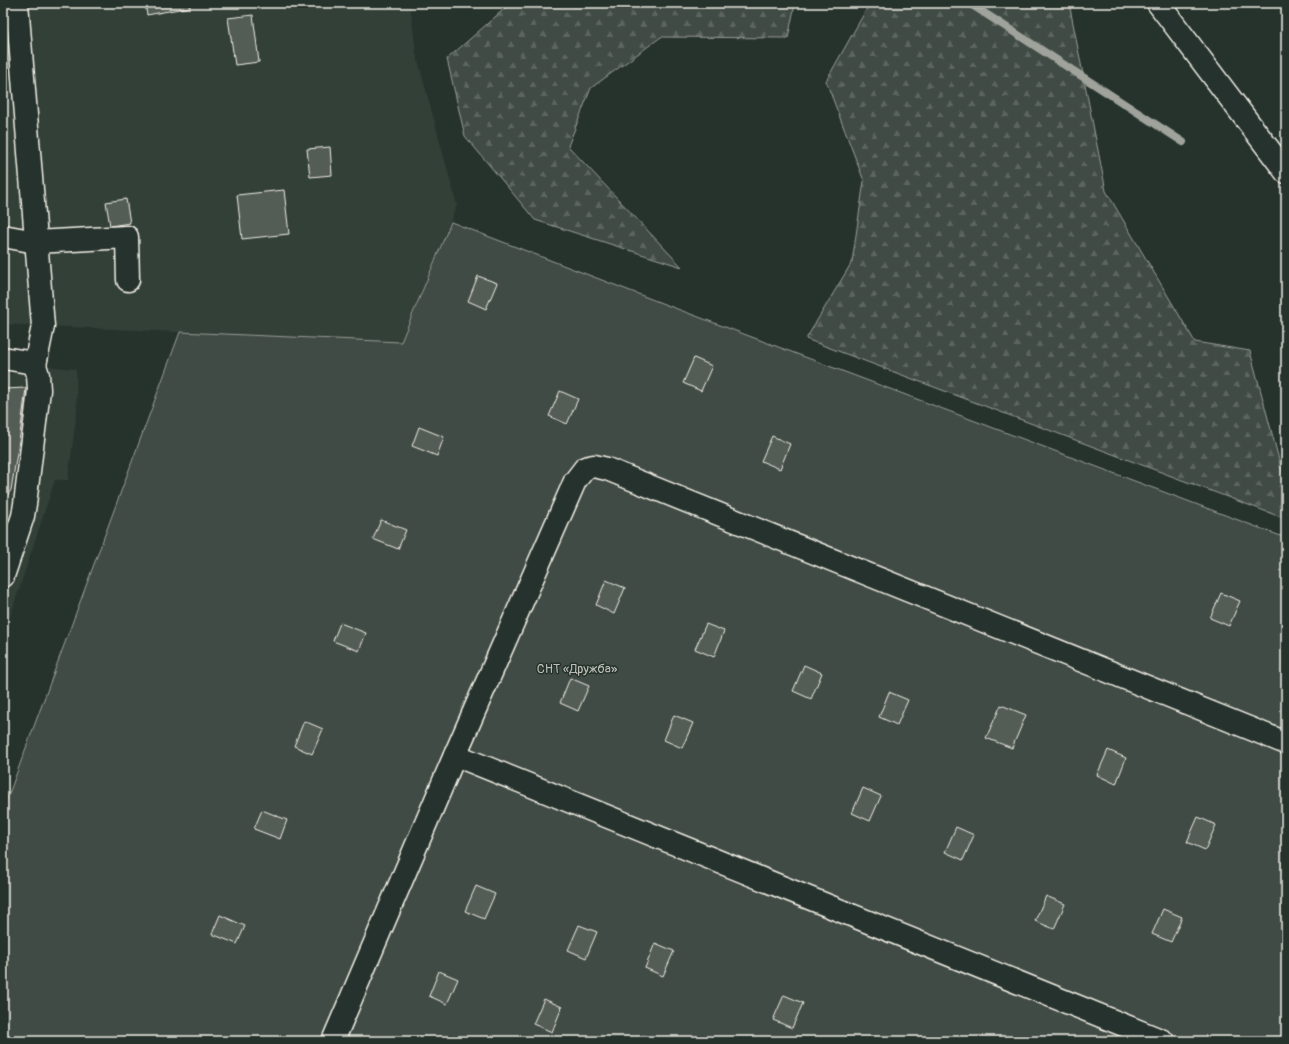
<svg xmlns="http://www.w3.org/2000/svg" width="1289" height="1044" viewBox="0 0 1289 1044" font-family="Pangolin,sans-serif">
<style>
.built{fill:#333f39}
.green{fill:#414b45;stroke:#9a9e96}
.forest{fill:url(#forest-firs);stroke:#9a9e96}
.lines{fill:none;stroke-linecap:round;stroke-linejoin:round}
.stream{stroke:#9fa39b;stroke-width:8}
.building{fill:#525c55;stroke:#f4f1e8}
.minor-casing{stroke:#f4f1e8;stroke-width:25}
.minor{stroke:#26332d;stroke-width:22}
.labels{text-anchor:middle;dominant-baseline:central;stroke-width:3;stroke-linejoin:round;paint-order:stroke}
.park-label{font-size:13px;fill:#bebfb7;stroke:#26332d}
</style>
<defs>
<pattern id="forest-firs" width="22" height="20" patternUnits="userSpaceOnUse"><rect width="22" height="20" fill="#414b45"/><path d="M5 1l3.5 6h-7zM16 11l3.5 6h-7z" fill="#5d6560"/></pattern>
</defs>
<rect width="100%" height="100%" fill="#26332d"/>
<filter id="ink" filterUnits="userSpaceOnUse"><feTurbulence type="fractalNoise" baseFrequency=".025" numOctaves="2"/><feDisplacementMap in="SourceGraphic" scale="8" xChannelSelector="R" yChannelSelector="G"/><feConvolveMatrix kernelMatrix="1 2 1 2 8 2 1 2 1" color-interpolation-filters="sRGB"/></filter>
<g filter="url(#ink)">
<g class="built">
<polygon points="3,3 410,3 416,53 457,205 401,342 3,324"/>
<polygon points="35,365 76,369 77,410 68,480 55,480 3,638 3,377"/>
</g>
<polygon class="green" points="451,222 664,304 1286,538 1286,1041 3,1041 3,810 180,332 401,342"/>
<g class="forest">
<polygon points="511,3 795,4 788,38 661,37 591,88 568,146 682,267 535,220 465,136 447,59"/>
<polygon points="870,3 1069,3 1106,191 1195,342 1250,351 1286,486 1286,519 806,339 852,262 864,181 826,81"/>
</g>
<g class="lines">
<polyline class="stream" points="969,3 1183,142"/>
</g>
<g class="building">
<polygon points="145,3 190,3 190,7 147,15"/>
<polygon points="253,15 259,62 235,65 228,18"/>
<polygon points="330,147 332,175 310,177 307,149"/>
<polygon points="284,190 289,234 242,239 237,195"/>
<polygon points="126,199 130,223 110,226 106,202"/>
<polygon points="478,276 497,283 486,309 468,301"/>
<polygon points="694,358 712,366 701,391 683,383"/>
<polygon points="26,388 20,435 11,490 3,502 3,389"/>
<polygon points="560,391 578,399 567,424 549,416"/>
<polygon points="419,427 444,437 437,456 412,446"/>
<polygon points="772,436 790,444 780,469 761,461"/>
<polygon points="381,520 406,530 398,549 373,539"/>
<polygon points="606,580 625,588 614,614 596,605"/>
<polygon points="1221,593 1240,601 1229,626 1210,618"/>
<polygon points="340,623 366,633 359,651 333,641"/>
<polygon points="706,624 724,631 714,657 695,649"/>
<polygon points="804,665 822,673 811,699 793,691"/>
<polygon points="570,678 589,686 578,711 560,703"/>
<polygon points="889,692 908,700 897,725 879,717"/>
<polygon points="1001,705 1026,715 1012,748 986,738"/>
<polygon points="674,715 693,723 682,748 664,740"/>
<polygon points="304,721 323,729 312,754 294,746"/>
<polygon points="1108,750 1126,758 1116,784 1097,775"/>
<polygon points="863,788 881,796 870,821 852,813"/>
<polygon points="262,810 287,820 280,839 254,829"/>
<polygon points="1198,817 1216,825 1205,850 1187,842"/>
<polygon points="956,827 974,835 963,860 945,852"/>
<polygon points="476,886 495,894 484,919 465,911"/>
<polygon points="1046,896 1065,904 1054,929 1035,921"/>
<polygon points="1163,909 1182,917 1171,942 1152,934"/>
<polygon points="220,915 245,926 237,944 212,934"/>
<polygon points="579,925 597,932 586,958 568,950"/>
<polygon points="655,943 674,951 663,976 645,968"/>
<polygon points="439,971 458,979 447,1004 429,996"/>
<polygon points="784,995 803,1003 792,1028 773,1020"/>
<polygon points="544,999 562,1007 552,1032 533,1024"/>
<polygon points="643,1035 657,1041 640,1041"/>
</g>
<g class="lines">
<defs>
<g id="minor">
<polyline points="17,3 43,326 35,365"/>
<polyline points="1158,3 1286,172"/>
<polyline points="3,236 36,242 127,237 128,280"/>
<polyline points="3,358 28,362 35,365 38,375 39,390 25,504 23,516 3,576"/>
<polyline points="455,755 1163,1041"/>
<polyline points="333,1041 455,755 575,481 585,468 594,466 607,469 1286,743"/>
</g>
</defs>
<use href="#minor" class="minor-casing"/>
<use href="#minor" class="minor"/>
</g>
</g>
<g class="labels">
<g class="park-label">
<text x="577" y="669">СНТ «Дружба»</text>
</g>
</g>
<rect width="1289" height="1044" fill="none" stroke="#26332d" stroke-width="16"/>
<rect x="8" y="8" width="1273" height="1028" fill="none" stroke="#f4f1e8" stroke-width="1.5" filter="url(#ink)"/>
</svg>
